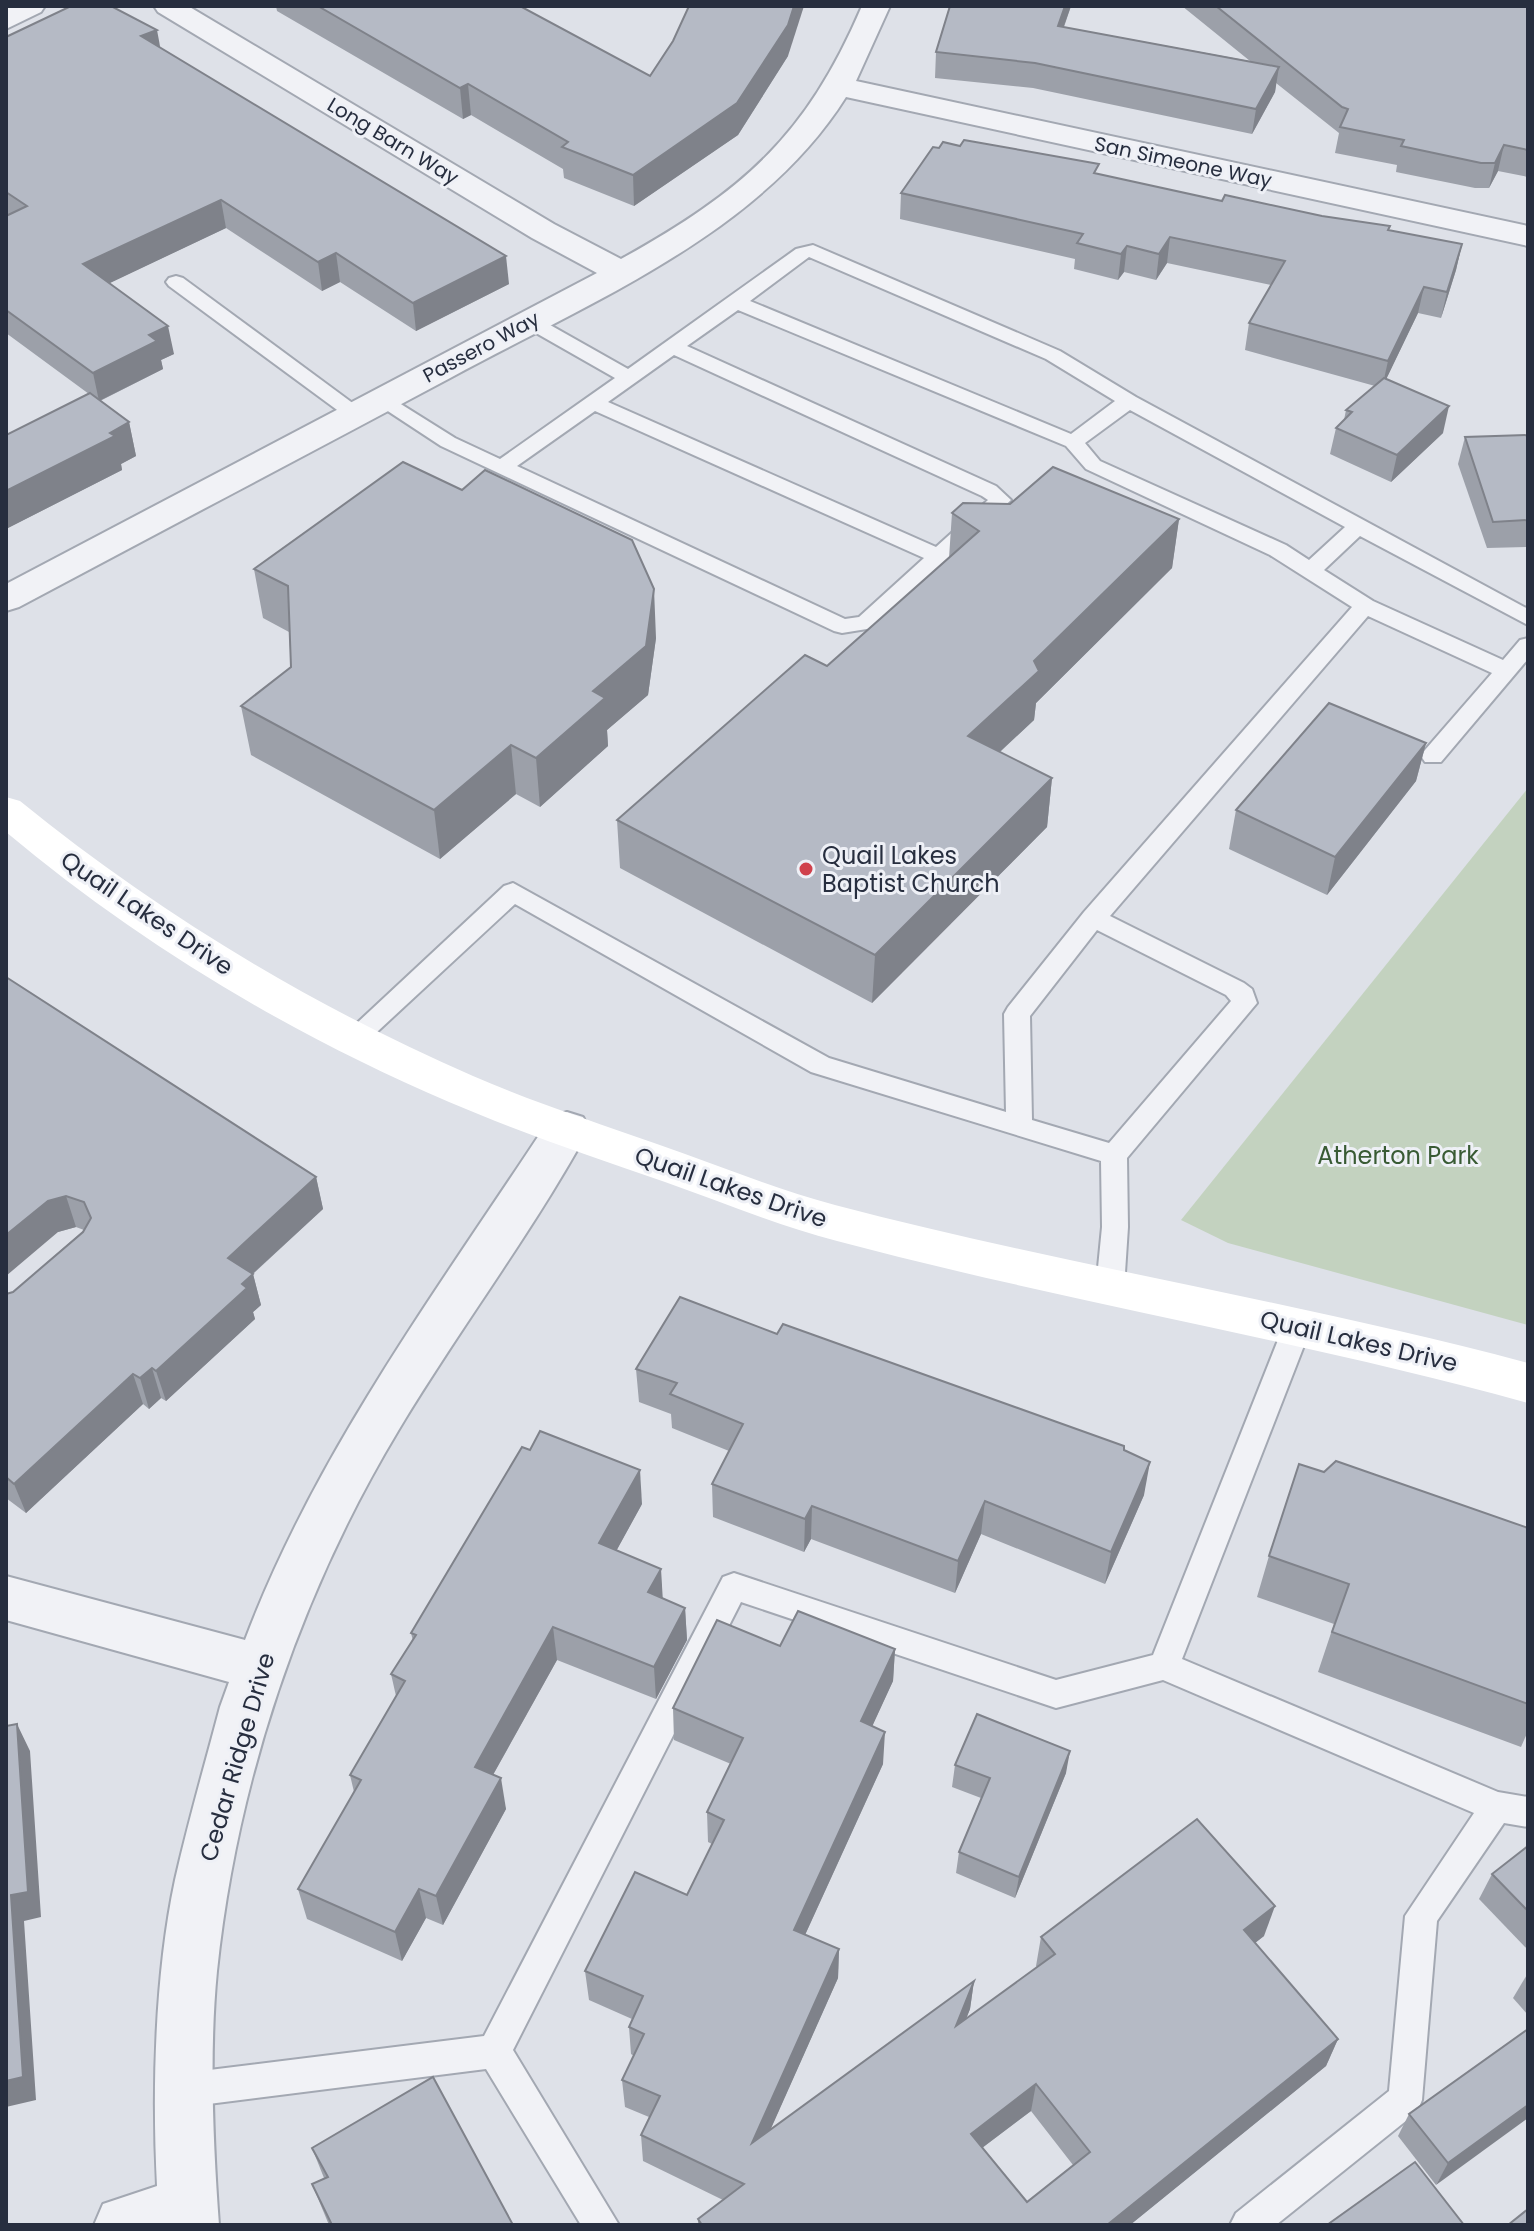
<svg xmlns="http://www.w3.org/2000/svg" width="1534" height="2231" viewBox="0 0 1534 2231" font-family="Poppins,sans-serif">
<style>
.green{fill:#c3d2bf}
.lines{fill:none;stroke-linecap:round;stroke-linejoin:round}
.lane-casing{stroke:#a3a8b2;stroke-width:4}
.street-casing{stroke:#a3a8b2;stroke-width:4}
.lane{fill:#f1f2f6;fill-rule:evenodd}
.street{fill:#f1f2f6;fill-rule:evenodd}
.secondary{fill:#fff;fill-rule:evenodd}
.wall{fill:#9ca0a9;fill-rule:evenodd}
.shaded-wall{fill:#7f828a}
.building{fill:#b5bac5;stroke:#7f828a;stroke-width:2;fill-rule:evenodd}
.poi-dot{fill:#d0414c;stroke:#eef0f6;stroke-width:3}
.labels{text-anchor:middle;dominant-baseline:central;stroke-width:6;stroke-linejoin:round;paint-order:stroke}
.far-street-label{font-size:20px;fill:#272e3f;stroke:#eef0f6}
.poi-label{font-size:24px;fill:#272e3f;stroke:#eef0f6;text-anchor:start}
.street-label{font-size:24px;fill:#272e3f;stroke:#eef0f6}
.park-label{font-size:24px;fill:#395b34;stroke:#eef0f6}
</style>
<rect width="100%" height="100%" fill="#dee1e8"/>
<polygon class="green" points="1528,788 1528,1325 1228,1243 1181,1220"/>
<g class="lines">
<defs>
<g id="lane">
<path d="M813 245 1060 351 1136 397 1528 609V625L1360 536 1324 570 1373 601 1503 660 1520 640 1528 638V659L1441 762H1425L1421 756 1425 750 1492 673 1368 616 1110 916 1244 983 1252 989 1257 1003 1127 1158 1128 1227 1124 1288 1120 1296 1110 1299 1100 1296 1096 1288 1102 1227 1101 1161 811 1072 515 904 364 1044 355 1046 346 1044 342 1037 504 886 513 883 829 1058 1006 1112 1004 1014 1008 1007 1084 912 1352 607 1270 555 1086 469 1066 446 738 310 687 346 996 486 1011 500 873 628 842 633 834 631 441 446 371 400 381 394 388 396 455 438 500 459 615 378 522 325 519 321 522 317H536L628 369 796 249ZM809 257 1046 359 1115 401 1071 434 750 301ZM674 355 982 496 988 500 936 547 608 402ZM1130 410 1345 527 1309 560 1286 545 1100 461 1085 443ZM595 411 924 558 859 617 845 619 517 466ZM1097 930 1226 995 1231 1001 1109 1143 1032 1120 1030 1016Z"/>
<polygon points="176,276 183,278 362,410 365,414 362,418 348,418 169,286 166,282 169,278"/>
<polygon points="1298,1314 1308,1317 1312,1325 1182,1659 1498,1792 1528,1797 1528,1827 1504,1823 1437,1921 1422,2100 1417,2112 1276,2225 1230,2225 1236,2213 1389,2091 1405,1916 1474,1813 1163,1680 1056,1708 741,1602 513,2050 619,2225 581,2225 486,2069 185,2107 173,2102 168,2090 173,2078 185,2073 484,2036 723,1577 734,1573 1056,1680 1153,1655 1284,1325 1288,1317"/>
</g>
<g id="street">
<polygon points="10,6 45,6 41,12 6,29 6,8"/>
<path d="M154 6H188L554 224 621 259C743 191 806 137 862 6H890L856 81 1528 226V246L846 97C760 234 590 302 452 377 308 454 163 530 19 607L6 611V584L597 273 532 238 158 12Z"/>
<path d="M567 1112 583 1117 589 1129C533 1232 459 1329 398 1431 300 1594 237 1781 217 1971 209 2053 213 2143 219 2225H94L103 2204 157 2186C152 2089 155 1974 175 1880 188 1822 205 1764 220 1707L229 1682 6 1620V1576L245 1640C316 1451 441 1285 551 1117Z"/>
</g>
</defs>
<use href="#lane" class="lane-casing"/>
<use href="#street" class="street-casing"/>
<use href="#lane" class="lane"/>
<use href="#street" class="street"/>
<path class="secondary" d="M6 797 20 801C158 913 310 1005 473 1076 533 1102 595 1122 657 1144 716 1164 774 1189 835 1205 1064 1265 1299 1302 1528 1363V1403C1300 1340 1066 1302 837 1241 778 1226 722 1202 665 1182 593 1157 519 1132 449 1102 290 1034 138 943 6 832Z"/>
</g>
<g class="wall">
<polygon points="276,6 520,6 650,76 788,56 738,135 634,206 564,178 563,169 471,115 463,119 277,11"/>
<polygon points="950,6 1071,6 1064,27 1250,61 1182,6 1528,6 1528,177 1498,171 1489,188 1475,188 1396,172 1397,165 1335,153 1339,133 1276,83 1275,92 1252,134 1033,88 935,78 936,52"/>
<polygon points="6,37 160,48 509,284 416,331 340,282 322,291 226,228 109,283 174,354 161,360 163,369 100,401 129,422 136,456 121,464 122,470 6,529 6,435 89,394 6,333"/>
<polygon points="939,148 1098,174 1222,201 1462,244 1456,270 1441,318 1418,313 1386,379 1443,433 1391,482 1330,454 1336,428 1344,420 1346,410 1375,386 1245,350 1249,323 1271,285 1167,263 1156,280 1124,272 1118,280 1074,269 1075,259 900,219 901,193"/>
<polygon points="1528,435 1528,547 1487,548 1458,464 1465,437"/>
<polygon points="952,513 1179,519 1172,568 1036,703 1034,720 1000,752 1052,778 1047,827 872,1003 620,868 617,820 827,666 949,558"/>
<polygon points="254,569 656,638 648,695 607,730 608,746 540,807 516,794 440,859 251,755 241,706 291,667 289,632 263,618"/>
<polygon points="1426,743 1416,781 1327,895 1229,849 1236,810"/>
<polygon points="6,977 316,1177 323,1209 253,1274 261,1305 253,1312 255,1319 166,1401 161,1398 149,1409 143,1404 26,1513 6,1498 6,1294 13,1292 84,1230 76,1227 58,1232"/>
<polygon points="777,1334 1124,1450 1144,1495 1105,1584 981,1534 955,1593 811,1539 804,1552 713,1517 712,1484 729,1451 672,1428 671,1414 639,1402 636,1369"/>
<polygon points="642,1504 616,1551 662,1598 685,1608 687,1640 656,1699 557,1660 493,1775 506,1809 443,1925 426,1918 402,1961 307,1919 298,1889 354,1792 350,1775 396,1696 391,1674 413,1641 411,1633"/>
<polygon points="1528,1528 1528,1731 1521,1747 1318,1672 1334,1624 1257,1597 1269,1556"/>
<path d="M780 1646 895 1649 893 1681 872 1726 883 1764 805 1935 839 1949 838 1978 770 2130 974 1981 970 2009 966 2019 1037 1967 1036 1966 1041 1937 1264 1936 1255 1943 1338 2039 1326 2066 1130 2225H698V2219L723 2200 643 2161 641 2135 649 2117 625 2107 622 2080 634 2056 631 2054 629 2027 632 2019 589 2000 585 1971 687 1895 712 1844 708 1842 707 1812 731 1764 674 1740 673 1708ZM1031 2111 1073 2165 1027 2202 982 2148Z"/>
<polygon points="955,1765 1066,1773 1015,1898 956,1873 959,1852 981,1798 952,1787"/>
<polygon points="1528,1846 1528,1950 1479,1899 1492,1874"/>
<polygon points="1528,1973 1528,2015 1513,1998"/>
<polygon points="1528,2029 1436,2185 1398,2136 1409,2114"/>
<polygon points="312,2148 513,2225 329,2225 312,2184 324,2178"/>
</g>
<g class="shaded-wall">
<polygon points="794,6 804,6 788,56 738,135 634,206 633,175"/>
<polygon points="1065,6 1071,6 1055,51 1058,26"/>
<polygon points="157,30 162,57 141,36"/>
<polygon points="1279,67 1275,92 1252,134 1256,109"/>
<polygon points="468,84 471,115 463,119 460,88"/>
<polygon points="1504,145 1498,171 1489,188 1495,163"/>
<polygon points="221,200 226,228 89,293 83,264"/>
<polygon points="1170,237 1167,263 1156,280 1159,254"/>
<polygon points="1462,244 1456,270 1441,318 1447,292"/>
<polygon points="1127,246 1124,272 1118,280 1121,254"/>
<polygon points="336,253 340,282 322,291 318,262"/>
<polygon points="506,256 509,284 416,331 413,303"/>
<polygon points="1424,287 1418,313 1382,388 1388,361"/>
<polygon points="168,326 174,354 161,360 163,369 99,401 93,373 149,335"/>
<polygon points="1449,406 1443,433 1391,482 1397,455"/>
<polygon points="129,422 136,456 121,464 122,470 6,529 6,491"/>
<polygon points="1179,519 1172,568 1036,703 1034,720 964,785 968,736 1034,661"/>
<polygon points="654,589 656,638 648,695 607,730 608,746 540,807 536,758 593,691"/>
<polygon points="1426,743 1416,781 1327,895 1335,857"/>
<polygon points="511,745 516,794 440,859 434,810"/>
<polygon points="1052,778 1047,827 872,1003 875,955"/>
<polygon points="316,1177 323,1209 236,1289 228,1258"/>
<polygon points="66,1196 76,1227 58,1232 6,1276 6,1235 48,1201"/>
<polygon points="253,1274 261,1305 253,1312 255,1319 166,1401 156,1371 242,1284"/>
<polygon points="152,1368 161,1398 149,1409 140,1378"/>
<polygon points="133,1374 143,1404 26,1513 14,1484"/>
<polygon points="1150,1462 1144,1495 1105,1584 1111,1552"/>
<polygon points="640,1470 642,1504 602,1577 599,1543"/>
<polygon points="985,1501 981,1534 955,1593 958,1561"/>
<polygon points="812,1506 811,1539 804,1552 805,1519"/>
<polygon points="661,1569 663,1602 648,1592"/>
<polygon points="685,1608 687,1640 656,1699 654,1667"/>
<polygon points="553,1627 557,1660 480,1798 475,1767"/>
<polygon points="895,1649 893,1681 860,1753 861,1721"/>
<polygon points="17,1724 30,1751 41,1917 24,1921 36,2100 6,2107 11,1895"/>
<polygon points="885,1732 883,1764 794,1959 794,1930"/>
<polygon points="1070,1751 1066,1773 1015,1898 1019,1877"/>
<polygon points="501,1778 506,1809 443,1925 436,1896"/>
<polygon points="419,1889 426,1918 402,1961 395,1932"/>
<polygon points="1275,1906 1264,1936 1234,1959 1244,1930"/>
<polygon points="839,1949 838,1978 753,2169 752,2143"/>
<polygon points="974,1981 970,2009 952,2054 956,2026"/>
<polygon points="1338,2039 1326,2066 1130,2225 1107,2225"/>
<polygon points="1036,2084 1031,2111 966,2160 971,2134"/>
<polygon points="1528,2105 1528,2118 1436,2185 1448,2163"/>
</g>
<g class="building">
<polygon points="71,6 111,6 157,30 141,36 506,256 413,303 336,253 318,262 221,200 83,264 168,326 149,335 157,341 93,373 6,310 6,216 27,206 6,192 6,37"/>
<polygon points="318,6 520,6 650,76 673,41 689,6 794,6 788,25 737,103 633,175 562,147 568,142 468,84 460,88"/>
<polygon points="950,6 1065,6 1058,26 1279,67 1256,109 1035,63 936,52"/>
<polygon points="1216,6 1528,6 1528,150 1504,145 1495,163 1481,163 1401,146 1404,140 1340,127 1348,109 1342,107"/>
<polygon points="964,140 1099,164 1094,173 1222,201 1225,195 1322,216 1390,226 1388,230 1462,244 1447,292 1424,287 1388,361 1249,323 1285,261 1170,237 1159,254 1127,246 1121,254 1077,243 1083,234 901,193 933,147 939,148 943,142 960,146"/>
<polygon points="1384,378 1449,406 1397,455 1336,428 1352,412 1346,410"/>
<polygon points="90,393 129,422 110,433 115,436 6,491 6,435"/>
<polygon points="1528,435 1528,520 1493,522 1465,437"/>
<polygon points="403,462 462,490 485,470 632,540 654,589 646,646 593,691 605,698 536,758 511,745 434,810 241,706 291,667 288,586 254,569"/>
<polygon points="1053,467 1179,519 1034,661 1039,671 968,736 1052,778 875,955 617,820 805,655 827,666 979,531 952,513 963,503 1010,504"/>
<polygon points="1329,703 1426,743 1335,857 1236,810"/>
<polygon points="6,977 316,1177 228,1258 253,1274 242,1284 247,1288 156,1371 152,1368 140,1378 133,1374 14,1484 6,1477 6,1294 13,1292 83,1232 91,1218 84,1202 66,1196 48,1201 6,1235"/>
<polygon points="680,1297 777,1334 783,1324 1124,1446 1124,1450 1150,1462 1111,1552 985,1501 958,1561 812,1506 805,1519 712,1484 743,1424 670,1394 677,1383 636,1369"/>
<polygon points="540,1431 640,1470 599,1543 661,1569 648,1592 685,1608 654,1667 553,1627 475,1767 501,1778 436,1896 419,1889 395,1932 298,1889 361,1780 350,1775 405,1681 391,1674 416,1635 411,1633 522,1447 530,1450"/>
<polygon points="1336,1461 1528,1528 1528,1704 1332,1632 1349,1584 1269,1556 1299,1464 1324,1472"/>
<path d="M798 1611 895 1649 861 1721 885 1732 794 1930 839 1949 752 2143 974 1981 956 2026 1055 1954 1041 1937 1197 1819 1275 1906 1244 1930 1338 2039 1107 2225H702L698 2219 744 2184 641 2135 660 2096 622 2080 644 2034 629 2027 643 1996 585 1971 635 1872 687 1895 724 1820 707 1812 743 1738 673 1708 717 1620 780 1646ZM1036 2084 1090 2152 1027 2202 971 2134Z"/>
<polygon points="977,1714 1070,1751 1019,1877 959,1852 990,1778 955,1765"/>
<polygon points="17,1724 28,1892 11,1895 23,2077 6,2081 6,1726"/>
<polygon points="1528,1846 1528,1911 1492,1874"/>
<polygon points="1528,2029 1528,2105 1448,2163 1409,2114"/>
<polygon points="433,2077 513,2225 332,2225 312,2184 328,2177 312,2148"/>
<polygon points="1415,2162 1464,2225 1327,2225"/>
<polygon points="1528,2209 1528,2225 1508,2225"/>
</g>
<circle class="poi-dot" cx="806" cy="869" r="8"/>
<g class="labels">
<g class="far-street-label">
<text transform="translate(393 141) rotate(31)">Long Barn Way</text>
<text transform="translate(1183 162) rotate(12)">San Simeone Way</text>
<text transform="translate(481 347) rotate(-28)">Passero Way</text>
</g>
<g class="poi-label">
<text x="822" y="855">Quail Lakes<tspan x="822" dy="28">Baptist Church</tspan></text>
</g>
<g class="street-label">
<text transform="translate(147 913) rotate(34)">Quail Lakes Drive</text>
<text transform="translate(731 1187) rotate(19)">Quail Lakes Drive</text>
<text transform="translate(1359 1341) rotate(13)">Quail Lakes Drive</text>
<text transform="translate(237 1757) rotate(-74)">Cedar Ridge Drive</text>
</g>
<g class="park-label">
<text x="1398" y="1155">Atherton Park</text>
</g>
</g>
<rect width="1534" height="2231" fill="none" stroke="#272e3f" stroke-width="16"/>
</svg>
